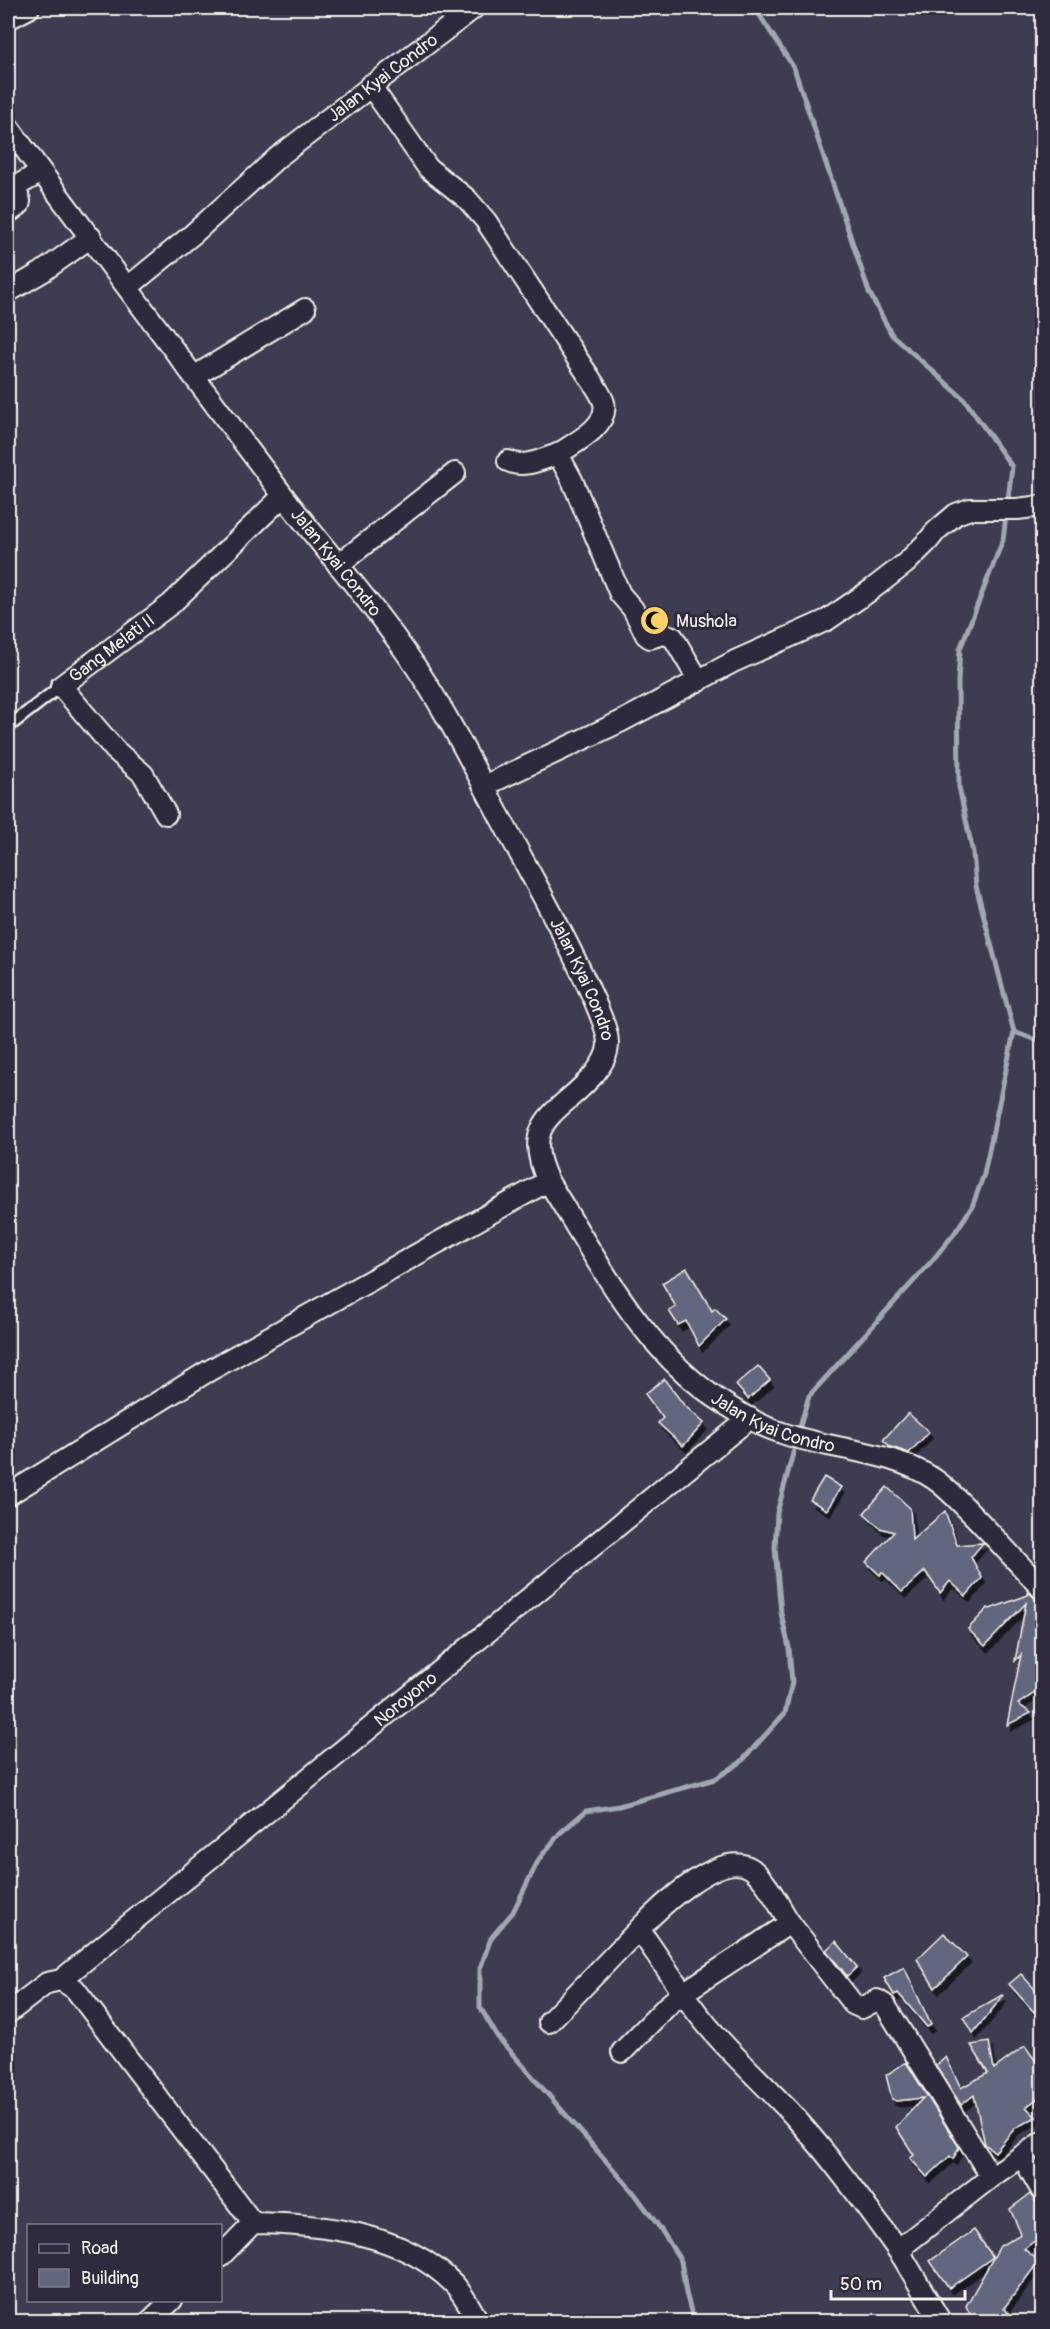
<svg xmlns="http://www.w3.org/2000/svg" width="1050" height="2329" viewBox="0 0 1050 2329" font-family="Pangolin,sans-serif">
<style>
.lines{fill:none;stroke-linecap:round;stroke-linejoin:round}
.stream{stroke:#a1a8b1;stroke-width:5}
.building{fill:#62667f;stroke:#f4f1e8;stroke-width:1.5;filter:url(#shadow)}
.service-casing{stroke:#f4f1e8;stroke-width:15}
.minor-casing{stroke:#f4f1e8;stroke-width:24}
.service{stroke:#2f2a3d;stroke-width:10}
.minor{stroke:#2f2a3d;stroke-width:20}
.labels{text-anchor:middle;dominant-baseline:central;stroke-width:6;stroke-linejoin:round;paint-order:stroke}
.street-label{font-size:18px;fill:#f4f1e8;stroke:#2f2a3d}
.poi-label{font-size:18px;fill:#f4f1e8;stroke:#2f2a3d;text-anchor:start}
</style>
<defs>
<filter id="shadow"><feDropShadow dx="3.5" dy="6" stdDeviation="0" flood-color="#0009"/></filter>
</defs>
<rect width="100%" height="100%" fill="#3e3c51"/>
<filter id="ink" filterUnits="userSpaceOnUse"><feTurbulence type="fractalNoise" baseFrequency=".0167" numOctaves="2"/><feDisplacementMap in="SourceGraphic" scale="12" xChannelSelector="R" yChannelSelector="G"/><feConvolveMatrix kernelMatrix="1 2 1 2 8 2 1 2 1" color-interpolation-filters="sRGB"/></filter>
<g filter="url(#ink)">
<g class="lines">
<g class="stream">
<polyline points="755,8 794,68 869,292 892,335 964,399 1012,467 1003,540 960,649 958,681 959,787 973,853 976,886 1014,1032 984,1174 972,1207 954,1234 930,1263 809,1396 798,1433"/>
<polyline points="1014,1032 1042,1042"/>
<polyline points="694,2322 686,2293 681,2261 660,2228 634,2193 497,2036 480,2007 480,1969 491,1938 513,1912 539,1859 560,1833 586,1811 619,1806 715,1779 741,1762 785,1713 792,1682 789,1648 781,1613 775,1548 777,1513 796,1442"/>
</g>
</g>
<g class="building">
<polygon points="687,1268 712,1311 715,1308 726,1319 699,1346 686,1321 678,1325 669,1311 676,1307 662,1283"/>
<polygon points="758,1366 770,1380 748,1399 736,1385"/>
<polygon points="664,1379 684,1405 704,1423 683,1446 658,1423 663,1418 645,1394"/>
<polygon points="908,1413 929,1432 909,1453 891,1447 883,1440"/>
<polygon points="824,1477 841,1487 827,1510 810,1500"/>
<polygon points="887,1487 910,1508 912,1540 945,1511 957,1545 983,1543 971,1557 982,1578 966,1596 950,1581 940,1593 925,1571 902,1592 882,1572 880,1575 866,1562 894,1532 880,1528 864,1513"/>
<polygon points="1028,1592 1035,1598 1042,1619 1042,1688 1018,1704 1031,1713 1007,1725 1021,1655 1015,1661 1026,1603 985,1646 968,1629 988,1608 990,1609 1028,1595"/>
<polygon points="944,1933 967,1957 935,1988 917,1959"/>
<polygon points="836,1941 857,1967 847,1976 826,1950"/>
<polygon points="904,1967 931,2025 927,2027 898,1993 894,1995 884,1978"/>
<polygon points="1021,1974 1042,1997 1034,2012 1009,1984"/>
<polygon points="1002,1995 1003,1996 973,2033 964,2017"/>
<polygon points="989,2042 994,2069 1025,2046 1035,2060 1042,2053 1042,2095 1026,2107 1036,2117 1015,2128 995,2152 985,2144 974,2095 961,2105 936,2066 946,2057 961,2088 988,2073 971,2045"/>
<polygon points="906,2062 959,2147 953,2159 950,2156 927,2177 910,2158 914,2155 896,2127 923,2098 897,2101 892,2099 886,2075"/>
<polygon points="1030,2194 1042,2210 1042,2235 1024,2249 1039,2261 1004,2308 1016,2322 974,2322 966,2306 1000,2246 1021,2234 1010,2209"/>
<polygon points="974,2230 993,2257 949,2288 930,2261"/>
</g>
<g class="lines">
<defs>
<polyline id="service" points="8,727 61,686"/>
<g id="minor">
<polyline points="8,19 29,8"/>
<path d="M370 85 428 168 467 199 486 221 590 378C595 386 602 395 604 403 609 427 574 443 558 454L572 480 620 594 633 609 646 635 650 638 663 634 673 637 699 681"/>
<path id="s1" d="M8 126C97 249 190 371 282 494 323 548 369 599 407 654 443 705 470 760 499 815 532 877 567 938 595 1002 600 1015 608 1030 608 1044 608 1055 602 1064 595 1073 562 1113 518 1119 548 1181 598 1260 643 1353 725 1404 742 1415 763 1427 782 1433 829 1450 891 1450 934 1479 946 1487 957 1499 968 1510 993 1535 1018 1563 1042 1589"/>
<polyline points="8,213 19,205 20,201 15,187 41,172"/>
<path id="s2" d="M128 287 193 234 278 157 474 8"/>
<polyline points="8,292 42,272 91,237"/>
<polyline points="195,376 305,309"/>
<path d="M508 461C524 469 542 459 558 454"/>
<polyline points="338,565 455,473"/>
<polyline points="484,786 622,721 735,661 827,620 871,590 906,563 928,541 936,531 956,514 970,509 1017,509 1042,506"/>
<path id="s3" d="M166 814 143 774 115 750 61 686 171 604 283 496"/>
<polyline points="8,1495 205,1373 548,1181"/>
<path d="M639 1929C659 1908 721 1847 752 1869 768 1882 779 1906 790 1923"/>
<polyline points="61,1980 75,1989 253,2223"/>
<path id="s4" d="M8 2013 47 1983 61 1980 750 1418"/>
<polyline points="549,2022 639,1929 683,1993 790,1923 853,2004 862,2008 877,2000 885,2005 991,2177"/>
<path d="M622 2052 668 2005 683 1993C713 2039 756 2075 793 2115 833 2160 867 2207 902 2256"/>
<polyline points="1022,2156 1042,2191"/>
<path d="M220 2257 253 2223C320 2224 402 2232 453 2283 463 2293 471 2309 479 2322"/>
<polyline points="149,2322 172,2300"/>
<polyline points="941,2322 902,2256 904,2245 991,2177 1042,2142"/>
</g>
</defs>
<use href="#service" class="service-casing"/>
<use href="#minor" class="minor-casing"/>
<use href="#service" class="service"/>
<use href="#minor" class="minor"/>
</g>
</g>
<defs>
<symbol id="mosque-disc" viewBox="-11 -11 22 22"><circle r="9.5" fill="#ffd166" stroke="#2f2a3d"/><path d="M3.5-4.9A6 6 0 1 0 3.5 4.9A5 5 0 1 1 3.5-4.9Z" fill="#111"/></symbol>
</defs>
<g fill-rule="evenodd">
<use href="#mosque-disc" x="638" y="604" width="33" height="33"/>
</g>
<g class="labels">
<g class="street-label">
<text stroke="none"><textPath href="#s2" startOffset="330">Jalan Kyai Condro</textPath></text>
<text stroke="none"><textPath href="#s1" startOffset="546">Jalan Kyai Condro</textPath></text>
<text stroke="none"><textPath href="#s3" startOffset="230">Gang Melati II</textPath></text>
<text stroke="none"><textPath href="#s1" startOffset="1032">Jalan Kyai Condro</textPath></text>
<text stroke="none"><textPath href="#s1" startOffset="1606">Jalan Kyai Condro</textPath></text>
<text stroke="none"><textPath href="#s4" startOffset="508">Noroyono</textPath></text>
</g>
<g class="poi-label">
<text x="676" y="621">Mushola</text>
</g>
</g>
<rect width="1050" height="2329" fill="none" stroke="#2f2a3d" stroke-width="30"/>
<rect x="15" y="15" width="1020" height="2299" fill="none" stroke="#f4f1e8" stroke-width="2" filter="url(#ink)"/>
<rect x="27" y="2224" width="195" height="78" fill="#2f2a3d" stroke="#7e7a81" stroke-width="1.5"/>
<rect x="39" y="2244" width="30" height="9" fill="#2f2a3d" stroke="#7e7a81" stroke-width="1.5"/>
<text x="81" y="2254" font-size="18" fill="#f4f1e8">Road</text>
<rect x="39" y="2269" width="30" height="18" fill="#62667f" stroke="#7e7a81" stroke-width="1.5"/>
<text x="81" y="2284" font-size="18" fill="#f4f1e8">Building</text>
<path d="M831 2290v9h134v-9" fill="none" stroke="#f4f1e8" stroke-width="3"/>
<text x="840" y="2290" font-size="18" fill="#f4f1e8" stroke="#2f2a3d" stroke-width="4.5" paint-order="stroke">50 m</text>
</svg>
